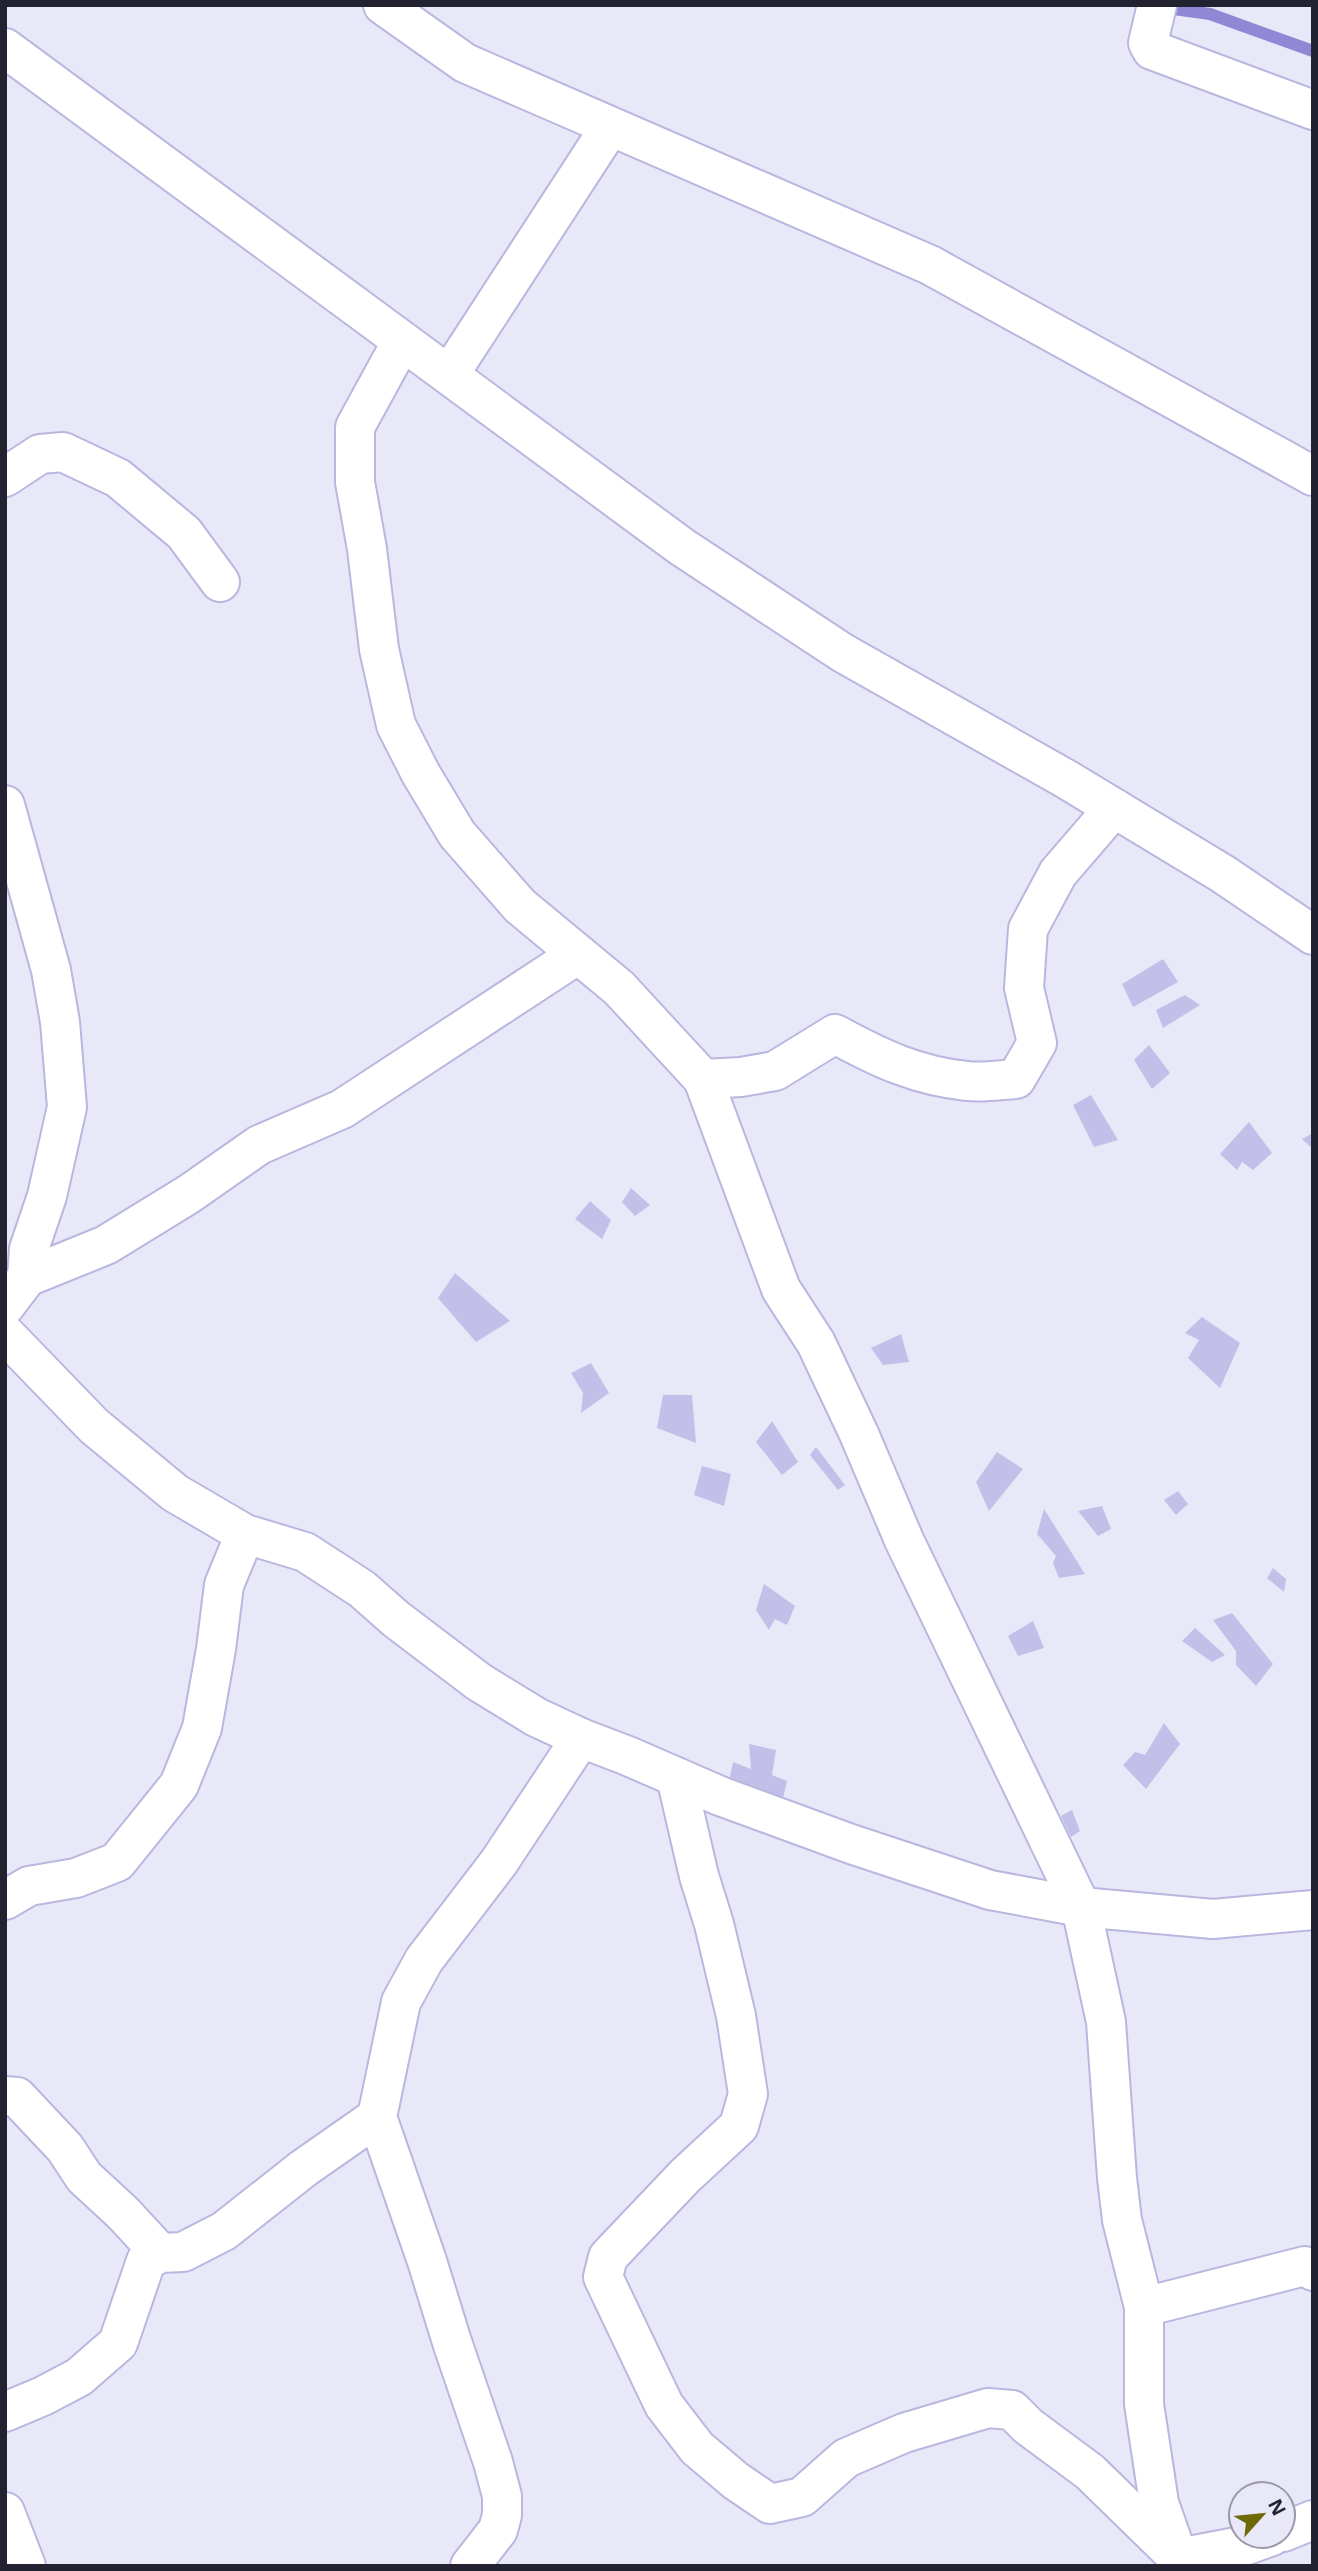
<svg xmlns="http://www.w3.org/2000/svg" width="1318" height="2571" viewBox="0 0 1318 2571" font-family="'Open Sans',sans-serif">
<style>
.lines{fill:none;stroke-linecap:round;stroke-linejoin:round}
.stream{stroke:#9088d5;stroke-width:12}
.building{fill:#c2c0e8}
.minor-casing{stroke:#b9b7df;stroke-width:42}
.minor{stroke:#fff;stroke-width:38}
</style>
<rect width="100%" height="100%" fill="#e9e8f9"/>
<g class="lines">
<polyline class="stream" points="1159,7 1210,14 1313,51"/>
</g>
<g class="building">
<polygon points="1163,959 1178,982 1133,1007 1122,984"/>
<polygon points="1185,995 1200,1005 1163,1028 1156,1010"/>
<polygon points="1149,1045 1170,1073 1152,1089 1134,1060"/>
<polygon points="1091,1095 1118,1140 1094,1147 1073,1105"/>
<polygon points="1249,1122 1272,1153 1253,1170 1242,1162 1237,1170 1220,1154"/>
<polygon points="1313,1133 1313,1149 1302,1139"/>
<polygon points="631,1188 650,1205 635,1216 622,1202"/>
<polygon points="590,1201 611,1220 602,1239 575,1219"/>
<polygon points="455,1273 510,1321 476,1342 438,1298"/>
<polygon points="1202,1317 1240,1343 1220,1388 1188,1358 1199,1340 1185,1333"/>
<polygon points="901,1334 909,1362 883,1365 871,1348"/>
<polygon points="591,1363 609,1393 581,1413 583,1393 571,1373"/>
<polygon points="663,1395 692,1395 696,1443 657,1428"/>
<polygon points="772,1421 798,1462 782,1475 756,1442"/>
<polygon points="816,1447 845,1485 838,1490 810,1455"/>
<polygon points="997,1452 1023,1469 989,1511 976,1482"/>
<polygon points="702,1466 731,1474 724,1506 694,1495"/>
<polygon points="1178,1491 1188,1504 1176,1515 1164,1500"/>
<polygon points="1102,1506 1111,1529 1098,1536 1078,1511"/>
<polygon points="1044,1509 1085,1574 1059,1578 1053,1563 1056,1556 1037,1534"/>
<polygon points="1273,1568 1286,1579 1284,1592 1267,1578"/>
<polygon points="764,1584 795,1606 787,1625 775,1619 769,1630 756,1610"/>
<polygon points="1232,1613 1273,1664 1256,1686 1236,1665 1236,1651 1213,1620"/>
<polygon points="1033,1621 1044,1648 1018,1656 1008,1636"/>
<polygon points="1195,1628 1225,1655 1212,1662 1182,1641"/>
<polygon points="1164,1723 1180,1744 1146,1789 1123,1765 1135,1752 1145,1755"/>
<polygon points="749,1744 776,1750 772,1775 787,1781 782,1803 728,1787 733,1762 751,1769"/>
<polygon points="1072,1810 1080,1831 1071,1837 1061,1816"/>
</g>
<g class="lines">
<defs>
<g id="minor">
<polyline points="383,5 465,63 930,265 1313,476"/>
<polyline points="1157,5 1148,43 1152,50 1313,110"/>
<polyline points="5,48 682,547 843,653 1066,779 1223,874 1313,935"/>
<polyline points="402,341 355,427 355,482 367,549 379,649 396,725 421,774 457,834 520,906 619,988 703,1079 781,1289 816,1343 859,1434 904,1540 1081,1907 1106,2022 1117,2178 1122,2220 1144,2307 1144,2404 1159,2503 1181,2566"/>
<polyline points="449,375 610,127"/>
<polyline points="5,477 40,454 63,452 118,478 184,533 220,582"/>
<polyline points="5,805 51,970 60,1022 67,1107 47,1196 29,1249 27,1277 5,1306"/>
<path d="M703 1079 741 1077 775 1071 835 1034C879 1058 917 1076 967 1081 983 1083 1000 1080 1016 1079L1037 1043 1024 988 1028 929 1058 873 1114 808"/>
<polyline points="27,1277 106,1245 189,1194 259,1145 342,1109 577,955"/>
<polyline points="5,1334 94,1426 175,1493 245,1534 305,1552 362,1589 396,1619 479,1682 536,1717 581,1738 628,1756 720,1796 851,1844 990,1890 1081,1907 1213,1919 1313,1910"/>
<polyline points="676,1777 699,1876 714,1924 736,2016 748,2094 739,2126 685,2176 608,2257 603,2277 664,2405 697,2448 736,2481 770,2504 802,2497 846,2458 904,2433 988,2408 1012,2410 1028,2426 1090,2472 1172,2552"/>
<polyline points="5,1900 29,1886 76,1878 117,1862 179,1785 202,1728 216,1649 224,1585 245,1534"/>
<polyline points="5,2096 17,2097 65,2148 84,2177 123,2213 160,2253"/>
<polyline points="1144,2307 1305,2266 1313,2271"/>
<polyline points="5,2412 43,2396 79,2377 118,2343 146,2261 160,2253 183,2252 224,2231 304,2168 377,2117"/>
<polyline points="5,2512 26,2566"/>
<polyline points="1283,2532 1313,2520"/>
<polyline points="1179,2558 1247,2545 1272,2536"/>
<polyline points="470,2566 498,2530 502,2515 502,2496 493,2462 452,2342 427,2261 377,2117 401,2002 424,1960 499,1862 581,1738"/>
</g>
</defs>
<use href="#minor" class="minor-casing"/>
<use href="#minor" class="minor"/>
</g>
<rect width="1318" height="2571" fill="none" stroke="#232231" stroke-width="14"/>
<g transform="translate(1262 2515) rotate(63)"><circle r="33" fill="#e9e8f9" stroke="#9a99a9" stroke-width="2"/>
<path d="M0-5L12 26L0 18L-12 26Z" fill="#6d6904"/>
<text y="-10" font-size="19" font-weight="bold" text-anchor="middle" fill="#232231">N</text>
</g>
</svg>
